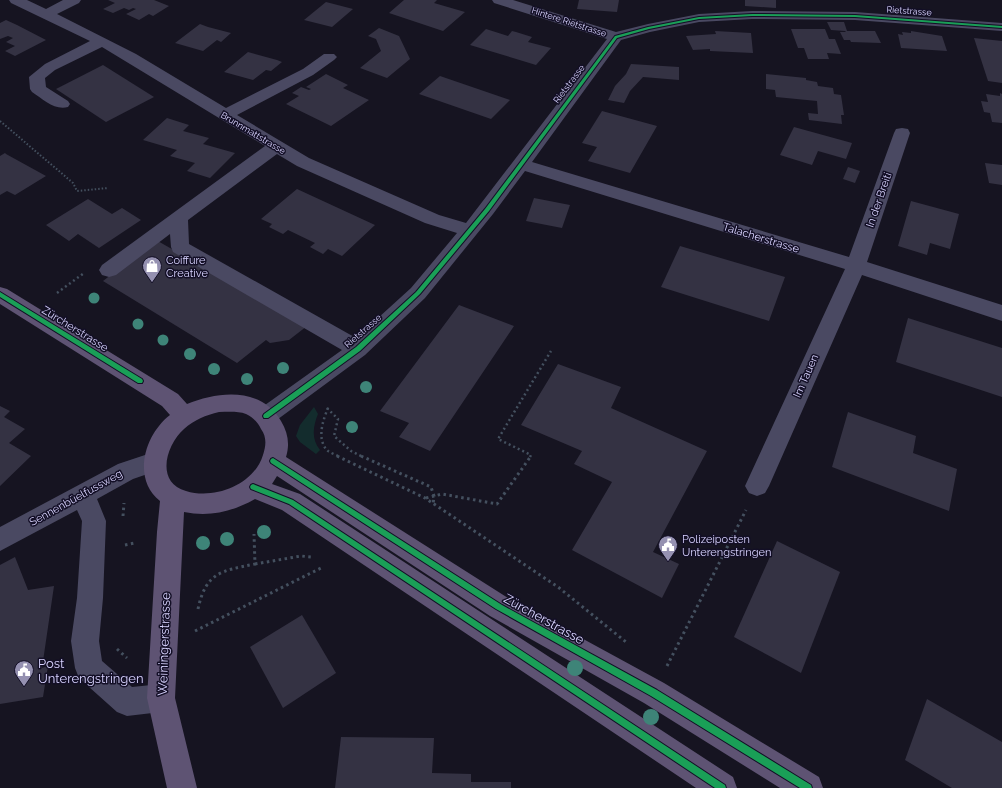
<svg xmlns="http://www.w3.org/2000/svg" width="1002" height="788" viewBox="0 0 1002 788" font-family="Raleway,sans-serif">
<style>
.green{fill:#132c2d}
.building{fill:#343243}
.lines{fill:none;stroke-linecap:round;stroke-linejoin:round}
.path-far2{stroke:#44505f;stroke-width:2;stroke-dasharray:1.5 2;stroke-linecap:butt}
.path-far1{stroke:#44505f;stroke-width:2.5;stroke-dasharray:2 3;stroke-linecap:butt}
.path{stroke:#44505f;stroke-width:3;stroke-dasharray:2.5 3.5;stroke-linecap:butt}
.minor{fill:#4a4962;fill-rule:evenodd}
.major{fill:#5e5373;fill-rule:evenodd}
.cycleway-casing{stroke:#130f26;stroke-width:2}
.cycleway{fill:#1a9f57;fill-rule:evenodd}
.tree{fill:#3e8478}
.labels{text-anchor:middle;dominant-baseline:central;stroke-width:3;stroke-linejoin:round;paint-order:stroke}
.far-street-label{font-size:9px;fill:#d9d4ff;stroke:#130f26}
.street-label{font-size:11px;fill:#d9d4ff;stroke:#130f26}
.poi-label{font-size:11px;fill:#d9d4ff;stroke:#130f26;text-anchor:start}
.near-street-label{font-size:13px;fill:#d9d4ff;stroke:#130f26}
.near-poi-label{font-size:13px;fill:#d9d4ff;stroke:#130f26;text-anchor:start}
</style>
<rect width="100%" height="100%" fill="#161421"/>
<path class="green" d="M314 407 318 414C313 426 311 439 320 450L316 454 300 442 296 436 300 425Z"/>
<g class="building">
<polygon points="108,0 154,0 169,6 153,16 149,14 139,20 126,14 136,9 133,8 129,10 124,8 113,13 103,9 115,3"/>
<polygon points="404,0 437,0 434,3 465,12 443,31 389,13"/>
<polygon points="579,0 619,0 617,12 577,9"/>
<polygon points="745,0 776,0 776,8 745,6"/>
<polygon points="326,2 353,9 332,27 304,20"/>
<polygon points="6,20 17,25 46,40 15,56 5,51 15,46 6,42 13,38 8,36 0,39 0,23"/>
<polygon points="827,22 844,22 847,31 875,31 881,43 851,42 850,40 844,40 840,32 846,32 845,31 831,30"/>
<polygon points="200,24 208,27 231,33 221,42 217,40 203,51 175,43"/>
<polygon points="379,28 399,36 410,59 387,78 360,68 381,51 376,39 368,36"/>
<polygon points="486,29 508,36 512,31 516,32 532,37 528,42 551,48 536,65 470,45"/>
<polygon points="791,29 825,29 829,39 835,39 841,54 827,53 829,59 808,59 804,48 798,48"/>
<polygon points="715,31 751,33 753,53 710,51 710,49 693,50 686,36 716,34"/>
<polygon points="911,31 942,36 947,51 901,48 898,34 903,35 902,32 911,33"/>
<polygon points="974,38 1002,41 1002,83 988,81"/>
<polygon points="248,52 277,60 282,62 271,71 266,70 253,80 224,72"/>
<polygon points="631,64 679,67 679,80 643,77 630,91 624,103 608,100 615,86 626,74"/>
<polygon points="103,65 154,97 106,122 56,89"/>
<polygon points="326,74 348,85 343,88 369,100 331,126 286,104 299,96 292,93 301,87 309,90 311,89 306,87"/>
<polygon points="766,74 806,78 806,80 817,82 818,86 833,88 834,94 841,95 844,115 841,115 842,124 809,120 808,113 818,114 817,101 776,97 775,90 766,89"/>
<polygon points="440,76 510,100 491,119 419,94"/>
<polygon points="1000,93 1002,94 1002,123 992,122 990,113 984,112 981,101 988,102 986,94 1000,96"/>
<polygon points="602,111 657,126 630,173 588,161 597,147 582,143"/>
<polygon points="167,118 189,125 183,131 209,138 203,144 235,153 210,178 187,171 195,163 170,156 177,150 143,140"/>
<polygon points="794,127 852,143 846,159 818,151 812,165 780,155"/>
<polygon points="5,153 6,154 46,176 15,195 7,191 0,195 0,156"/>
<polygon points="985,163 1002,165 1002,185 989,183"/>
<polygon points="848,167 860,171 855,183 843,179"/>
<polygon points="297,189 375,225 342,256 328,249 323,254 310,247 315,243 288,230 283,234 269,227 272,224 261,219"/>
<polygon points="534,198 570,205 562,228 526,221"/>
<polygon points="88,199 112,214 122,208 141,220 99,248 78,234 69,241 46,225"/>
<polygon points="911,201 959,214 950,249 930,243 927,255 898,246"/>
<polygon points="156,240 307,326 289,340 270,343 266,340 237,363 103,281"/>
<polygon points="680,246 785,277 769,321 661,287"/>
<polygon points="459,305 514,326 430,451 399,437 409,423 380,411"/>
<polygon points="908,318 1002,348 1002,397 896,362"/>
<polygon points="558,364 621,387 611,408 707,451 653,552 679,564 662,598 572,550 612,482 574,464 582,451 521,425"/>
<polygon points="0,406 10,411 4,417 25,429 9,443 31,456 0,486"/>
<polygon points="848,412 916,436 913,453 957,469 949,511 832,467"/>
<polygon points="777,541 840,572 801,673 734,637"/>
<polygon points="15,557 28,590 54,586 42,668 48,666 43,697 0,704 0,565"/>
<polygon points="302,615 336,673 283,708 250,647"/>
<polygon points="927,699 1002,742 1002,788 952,788 905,760"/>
<polygon points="341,737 434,738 432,773 471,774 471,782 511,782 511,788 335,788"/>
</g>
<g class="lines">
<polyline class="path-far2" points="0,121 73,183 77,191 108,188"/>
<g class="path-far1">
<polyline points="57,293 84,273"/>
<polyline points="327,408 338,419 334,436 351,451 363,457"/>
<path d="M328 408C323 420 316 440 328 451 331 453 336 455 340 457"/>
<polyline points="530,457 531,455 498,439 551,351"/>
</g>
<g class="path">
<polyline points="337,456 425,498 558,587 626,642"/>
<polyline points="361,456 431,487 434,496 433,505"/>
<polyline points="426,498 442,494 497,504 531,456"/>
<polyline points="123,516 124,503"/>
<polyline points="125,545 135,543"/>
<polyline points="255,564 301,556 311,557"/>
<path d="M198 609C206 572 221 571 255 564L254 534"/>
<polyline points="195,631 323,567"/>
<polyline points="117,649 127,658"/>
<polyline points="667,666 746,510"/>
</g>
<g class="minor">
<path d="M9 0H27L46 9 63 0H81L79 3 57 14 136 54 226 108 303 69 324 54H334L337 57 334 60 313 75 237 115 309 158 439 215 466 223 607 39 494 3 492 0H513L616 32 648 24 699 14 752 11 855 12 1002 23V31L855 20 752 19 699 22 650 32 621 40 532 162 849 257 894 133 896 129 902 128 908 129 910 133 867 262 1002 305V321L862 275 769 486 765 493 757 496 749 493 745 486 845 269 525 171 493 214 425 298 365 355 274 422 266 425 258 422 255 416 258 410 342 350 173 252 171 247 170 234 116 275 109 277 102 275 99 270 102 265 265 146 102 47 55 70 45 78 46 87 68 101 70 104 68 107C55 111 43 99 32 92L30 89 29 77 45 64 90 41 11 3ZM277 154 297 166 425 223 457 233 411 288 356 338 189 244 188 220Z"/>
<polygon points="154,452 162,455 166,462 162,469 133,479 97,499 106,521 103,598 99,641 102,661 132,687 161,684 171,688 175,698 171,708 161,712 127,716 117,712 79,678 75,668 71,641 77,598 82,521 77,510 0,551 0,527 118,464"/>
</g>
<path class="major" d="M0 287 7 289 178 394 187 404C219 391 261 387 281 421 288 433 290 444 286 457L508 598 664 683 819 777 823 788H780L644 703 490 616 277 476 272 484 300 494 733 777 737 788H696L282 510 255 499C232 512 209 517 184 512L175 698 197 788H167L147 698 157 532 160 501C132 479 144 435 170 415L162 406 0 304ZM219 412C228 412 238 411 246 414 253 417 258 423 261 429 267 437 266 446 263 455 254 485 214 500 186 491 155 482 166 445 184 429 194 420 206 415 219 412Z"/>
<defs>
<g id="cycleway">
<polygon points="752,14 855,15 1002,26 1002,28 855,17 752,16 699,19 649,29 617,38 489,211 420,294 360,351 268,418 264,418 263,416 264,414 356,347 416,292 485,209 615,36 648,27 699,17"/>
<polygon points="0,292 142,379 143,381 142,383 138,383 0,297"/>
<polygon points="273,458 502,605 657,690 811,785 812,788 800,788 651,696 496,609 271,463 270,461 271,459"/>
<polygon points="253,484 293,500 725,785 726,788 715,788 289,504 251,489 250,487 251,485"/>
</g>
</defs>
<use href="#cycleway" class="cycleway-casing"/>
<use href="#cycleway" class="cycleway"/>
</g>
<g class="tree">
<circle cx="94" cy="298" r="5.5"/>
<circle cx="138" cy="324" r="5.5"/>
<circle cx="163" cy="340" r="5.5"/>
<circle cx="190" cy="354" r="6"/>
<circle cx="283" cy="368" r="6"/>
<circle cx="214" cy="369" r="6"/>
<circle cx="247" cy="379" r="6"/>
<circle cx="366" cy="387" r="6"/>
<circle cx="352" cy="427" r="6"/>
<circle cx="264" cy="532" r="7"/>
<circle cx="227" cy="539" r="7"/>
<circle cx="203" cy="543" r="7"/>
<circle cx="575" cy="668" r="8"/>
<circle cx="651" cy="717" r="8"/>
</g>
<defs>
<symbol id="shop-pin" viewBox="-11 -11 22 30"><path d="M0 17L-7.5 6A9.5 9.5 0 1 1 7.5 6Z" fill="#9591b1" stroke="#130f26"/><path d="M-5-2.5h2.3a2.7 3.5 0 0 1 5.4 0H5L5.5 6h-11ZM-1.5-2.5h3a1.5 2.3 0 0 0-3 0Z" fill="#fff"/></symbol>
<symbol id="civic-pin" viewBox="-11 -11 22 30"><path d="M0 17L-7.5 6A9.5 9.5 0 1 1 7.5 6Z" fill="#9591b1" stroke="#130f26"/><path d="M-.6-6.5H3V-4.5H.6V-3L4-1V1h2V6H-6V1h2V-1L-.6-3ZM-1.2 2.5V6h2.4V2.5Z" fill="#fff"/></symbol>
</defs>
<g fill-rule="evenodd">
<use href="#shop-pin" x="141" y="255" width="22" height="30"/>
<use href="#civic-pin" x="657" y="534" width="22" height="30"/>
<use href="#civic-pin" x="13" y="659" width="22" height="30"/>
</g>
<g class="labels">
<g class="far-street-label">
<text transform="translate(909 11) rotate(4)">Rietstrasse</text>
<text transform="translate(569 22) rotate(18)">Hintere Rietstrasse</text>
<text transform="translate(569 84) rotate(-53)">Rietstrasse</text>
<text transform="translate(253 133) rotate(31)">Brunnmattstrasse</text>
<text transform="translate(363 331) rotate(-41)">Rietstrasse</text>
</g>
<g class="street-label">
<text transform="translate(879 200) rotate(-71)">In der Breiti</text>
<text transform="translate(761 238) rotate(17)">Talacherstrasse</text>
<text transform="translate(75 329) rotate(32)">Zürcherstrasse</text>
<text transform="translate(806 376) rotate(-66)">Im Tauen</text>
<text transform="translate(76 498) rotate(-29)">Sennenbüelfussweg</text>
</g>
<g class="poi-label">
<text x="166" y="260">Coiffure<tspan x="166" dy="13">Creative</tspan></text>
<text x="682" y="539">Polizeiposten<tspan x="682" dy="13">Unterengstringen</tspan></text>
</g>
<g class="near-street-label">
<text transform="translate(544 619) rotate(29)">Zürcherstrasse</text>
<text transform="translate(164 644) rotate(-88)">Weiningerstrasse</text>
</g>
<g class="near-poi-label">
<text x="38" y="663">Post<tspan x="38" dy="15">Unterengstringen</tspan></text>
</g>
</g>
</svg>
